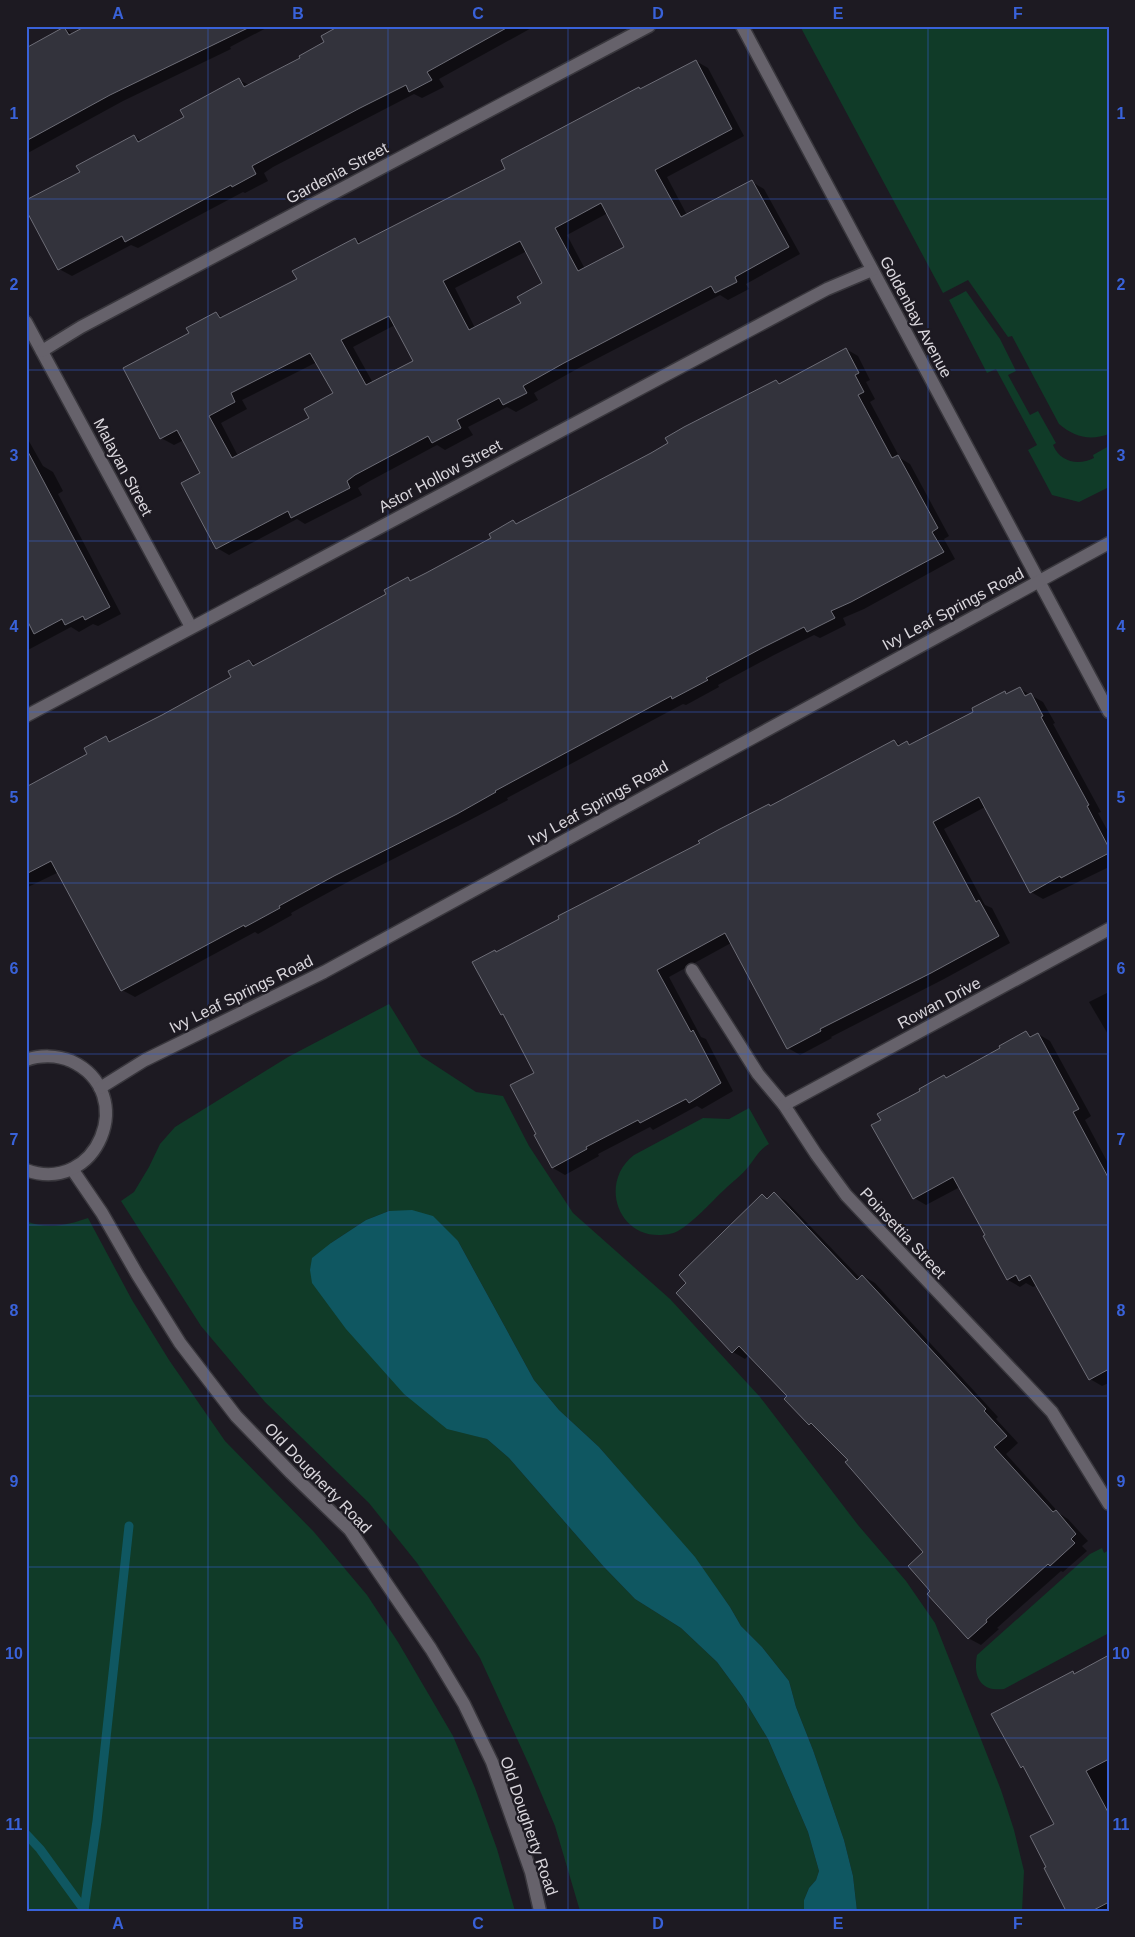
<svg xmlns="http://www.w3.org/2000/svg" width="1135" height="1937" viewBox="0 0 1135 1937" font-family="Helvetica,sans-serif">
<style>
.green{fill:#103b28}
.water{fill:#0f5761}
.shadow{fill:#0007;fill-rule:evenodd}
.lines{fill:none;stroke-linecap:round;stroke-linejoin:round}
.stream{stroke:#0f5761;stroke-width:9}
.building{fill:#33333c;stroke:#6d6d77;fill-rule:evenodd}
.pedestrian-casing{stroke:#39373d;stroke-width:15}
.minor-casing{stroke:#39373d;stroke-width:15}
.tertiary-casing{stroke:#39373d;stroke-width:15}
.pedestrian{stroke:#66626b;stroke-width:12}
.minor{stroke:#66626b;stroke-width:12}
.tertiary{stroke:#66626b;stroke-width:12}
.grid{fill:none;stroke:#3962d9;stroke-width:1;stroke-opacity:0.55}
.labels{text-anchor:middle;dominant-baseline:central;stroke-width:4.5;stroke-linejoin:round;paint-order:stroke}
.street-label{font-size:16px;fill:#d9d6dc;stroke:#1d1a22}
.neatline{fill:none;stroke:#3962d9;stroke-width:2}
.grid-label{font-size:16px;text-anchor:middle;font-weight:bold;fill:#3962d9}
</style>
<rect width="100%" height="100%" fill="#1d1a22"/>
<g class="green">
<path d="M800 26H1109V434C1090 441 1074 437 1059 424L1012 336 1008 337 968 280 943 293Z"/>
<path d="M966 291 1000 339 1016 371 1008 375 1030 415 1038 411 1056 443 1053 445C1060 462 1078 466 1094 458L1093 455 1109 446V487L1079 502 1052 495 1028 450 1037 445 996 369 987 373 949 300Z"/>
<polygon points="389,1004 421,1056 476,1092 503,1096 529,1146 573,1213 670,1299 760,1397 858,1525 906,1581 935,1623 1001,1790 1014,1830 1024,1871 1022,1911 857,1911 853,1876 844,1840 813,1750 796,1707 789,1681 762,1647 741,1626 730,1607 694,1557 599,1447 559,1410 534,1380 458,1241 389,1211 366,1220 331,1243 477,1436 487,1439 509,1458 604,1567 635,1599 681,1628 717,1662 742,1696 768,1739 808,1832 819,1871 816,1880 809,1888 804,1900 804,1911 580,1911 555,1826 530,1767 480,1658 445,1604 417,1563 369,1503 265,1402 201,1326 121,1201 134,1192 149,1167 160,1144 175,1127 288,1057"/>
<path d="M749 1108 769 1144C759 1150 756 1157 749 1166 742 1175 732 1182 724 1190 709 1204 695 1221 678 1231 673 1234 664 1235 659 1235 616 1235 600 1181 634 1155L703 1118 729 1119Z"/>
<path d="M88 1218 132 1300 169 1360 225 1441 314 1532 367 1595 398 1642 453 1736 475 1788 497 1849 515 1911H26V1221C47 1230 68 1225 88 1218Z"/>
<path d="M1102 1548 1104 1553 1109 1550V1633L1004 1689C980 1692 973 1676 977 1655L1090 1554Z"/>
</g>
<polygon class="water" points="412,1210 433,1216 458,1241 534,1380 559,1410 599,1447 695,1557 730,1607 741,1626 762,1647 789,1681 796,1707 813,1750 844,1840 853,1876 857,1911 804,1911 804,1900 809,1888 816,1880 819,1871 808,1832 768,1739 742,1696 717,1662 681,1628 635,1599 604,1567 509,1458 487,1439 447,1429 404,1394 346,1329 312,1283 310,1270 312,1258 331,1243 366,1220 389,1211"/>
<g class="shadow">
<polygon points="89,26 270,26 230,47 231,49 123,101 26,154 26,50 64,28 73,34"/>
<polygon points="358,26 535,26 439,79 444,87 422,98 414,94 273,167 264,173 268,181 245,193 243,192 138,248 131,245 72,276 59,269 82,173 134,136 142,141 186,117 239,80 249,85"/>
<path d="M696 61 708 68 744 136 667 177 687 215 752 182 764 189 800 254 746 284 749 289 728 300 720 295 577 369 534 393 538 400 516 412 507 407 468 427 473 435 445 450 437 445 368 482 358 488 362 495 305 524 297 519 229 555 217 548 202 474 184 440 174 445 161 438 124 369 191 334 216 313 224 318 298 280 355 239 362 243 507 169 638 88 642 90ZM608 213 625 248 585 269 567 235ZM527 251 544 284 522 303 475 328 455 288ZM395 325 415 362 373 383 353 347ZM317 362 334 394 311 418 238 456 221 423 247 409 242 400Z"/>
<polygon points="846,349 858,356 870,380 866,382 875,399 870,402 900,458 910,464 949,536 944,539 955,559 864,609 843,618 846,625 820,638 814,635 774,655 718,685 719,687 686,705 683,704 507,798 508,800 470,820 346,883 291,913 292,915 258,934 255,932 135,997 122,990 59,872 26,888 26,788 89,754 106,737 113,742 233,677 249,661 257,665 388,594 408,578 413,581 493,538 513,522 518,524 651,454 776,381 781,384"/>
<polygon points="26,436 43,466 53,472 63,491 58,494 121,614 98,626 93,624 79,632 71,627 26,651"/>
<polygon points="1020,689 1043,702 1055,723 1053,724 1101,812 1098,813 1109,833 1109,867 1043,899 1031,892 985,807 944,829 985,905 992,908 1010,943 944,979 831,1037 832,1038 800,1055 788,1048 731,943 669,977 701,1037 706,1039 733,1091 702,1109 697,1106 653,1130 650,1127 598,1154 599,1156 565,1175 553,1168 538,1134 535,1073 506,1017 502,1014 497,953 894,741 901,745 907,742 912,745 975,713 1005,692 1009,695"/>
<polygon points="1109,992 1109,1036 1089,1002"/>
<polygon points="1026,1032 1033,1037 1038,1034 1050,1041 1091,1116 1085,1120 1109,1165 1109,1383 1102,1386 1090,1379 1037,1285 1033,1287 1026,1283 1020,1287 1008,1280 987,1236 960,1187 926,1205 914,1198 882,1121 944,1076 948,1078 1002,1049"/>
<polygon points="774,1194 786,1201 860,1278 863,1276 875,1283 998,1417 996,1419 1018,1443 1006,1454 1060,1514 1068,1519 1088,1541 1082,1546 1087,1551 1063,1572 1061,1571 997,1628 999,1629 981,1645 968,1638 932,1591 925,1552 849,1460 820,1430 810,1424 789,1396 749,1355 745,1359 733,1352 762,1196 768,1199"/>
<polygon points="1109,1657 1109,1911 1067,1911 1047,1868 1055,1825 1026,1769 1022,1767 1073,1672 1076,1674"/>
</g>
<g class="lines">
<g class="stream">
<polyline points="26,1834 40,1849 85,1911"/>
<polyline points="84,1910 97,1821 129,1526"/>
</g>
</g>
<g class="building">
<polygon points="86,26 252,26 110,95 26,141 26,48 64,27 69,35"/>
<polygon points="339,26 510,26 427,72 432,80 409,92 406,85 360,108 252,166 256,174 232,187 231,185 125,242 122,236 58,270 26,210 26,200 80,172 76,166 134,135 138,142 184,117 180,110 239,78 244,87 300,58 299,56 324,42 321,36"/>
<path d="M696 60 732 129 655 170 681 217 752 180 789 247 735 277 737 282 715 293 711 286 564 363 523 386 527 393 503 405 499 398 457 420 461 428 432 443 428 436 355 475 347 481 350 488 291 518 288 511 216 549 181 483 200 473 177 430 160 439 123 368 189 333 186 328 216 312 220 318 297 279 292 271 355 238 358 244 505 169 501 160 639 87 640 89ZM601 203 624 247 578 271 555 228ZM520 241 542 283 517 297 521 303 469 330 443 281ZM389 316 413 361 366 385 341 340ZM310 353 333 393 304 409 309 418 232 458 209 416 235 402 231 393Z"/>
<polygon points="846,348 859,373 855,375 864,392 858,395 892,458 898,455 938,528 932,532 944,552 851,602 831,611 835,618 807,632 804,627 762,648 706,678 708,680 672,699 671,696 495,791 496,792 457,814 334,876 279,906 280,908 245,927 244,925 121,991 51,861 26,874 26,787 87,754 84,748 106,736 109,742 162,715 231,677 228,671 249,660 253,666 268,658 386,594 384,590 408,577 410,581 426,573 491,538 489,534 513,520 516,524 651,453 668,443 665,438 684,427 776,380 779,384"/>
<polygon points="26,448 110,607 85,620 83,616 65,625 62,619 34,634 26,618"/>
<polygon points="1020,687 1025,696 1031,693 1043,716 1041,717 1089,805 1087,806 1109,848 1109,853 1061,878 1060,876 1030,893 979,797 933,822 976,902 979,900 999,936 931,973 820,1029 821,1031 787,1049 725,933 657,970 691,1032 693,1030 721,1083 689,1103 686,1099 640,1123 638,1120 586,1147 587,1149 552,1168 534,1135 536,1134 510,1085 534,1073 503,1014 501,1015 472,962 495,950 496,952 559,919 558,916 700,843 698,841 718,830 769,804 770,806 894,740 898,746 907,741 909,745 973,712 972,708 1005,691 1006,694"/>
<polygon points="1026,1031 1030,1037 1038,1033 1079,1109 1073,1112 1109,1179 1109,1369 1089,1380 1030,1275 1019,1281 1016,1275 1007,1280 983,1236 985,1235 953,1177 913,1199 871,1125 881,1120 877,1114 920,1091 919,1089 944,1075 946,1078 1000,1048 999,1046"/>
<polygon points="774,1192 857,1280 862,1275 986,1409 984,1411 1007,1436 994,1447 1053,1512 1056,1510 1076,1534 1071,1539 1075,1543 1050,1566 1048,1564 986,1620 987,1622 968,1639 927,1594 930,1591 908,1566 923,1552 845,1462 848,1460 811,1423 809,1425 784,1399 787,1396 739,1346 732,1353 676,1293 686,1283 679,1275 762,1194 767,1199"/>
<polygon points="1109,1655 1109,1759 1086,1771 1109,1814 1109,1902 1092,1911 1066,1911 1044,1868 1046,1867 1030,1836 1054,1824 1023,1766 1021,1768 991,1714 1073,1671 1074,1674"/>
</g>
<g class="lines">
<defs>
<polyline id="pedestrian" points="72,1169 102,1213 137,1274 180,1343 236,1416 291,1473 350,1530 431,1649 464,1704 492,1762 531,1872 540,1911"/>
<g id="minor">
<polyline points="742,26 1109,712"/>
<polyline points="26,322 191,627"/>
<polyline points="42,351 81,327 649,26"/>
<polyline points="26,716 827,289 872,270"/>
<polyline points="692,970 758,1074 784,1105 816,1154 846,1195 1052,1412 1109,1504"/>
<polyline points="784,1105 1109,929"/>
</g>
<g id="tertiary">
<path d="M26 1060C40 1055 57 1055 71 1061 140 1093 97 1196 26 1170"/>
<polyline points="100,1088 145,1060 324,972 1109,543"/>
</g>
</defs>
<use href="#pedestrian" class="pedestrian-casing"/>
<use href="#minor" class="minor-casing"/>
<use href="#tertiary" class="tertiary-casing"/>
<use href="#pedestrian" class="pedestrian"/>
<use href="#minor" class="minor"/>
<use href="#tertiary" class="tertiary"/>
</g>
<path class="grid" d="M208 26V1911M388 26V1911M568 26V1911M748 26V1911M928 26V1911M26 199H1109M26 370H1109M26 541H1109M26 712H1109M26 883H1109M26 1054H1109M26 1225H1109M26 1396H1109M26 1567H1109M26 1738H1109"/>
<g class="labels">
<g class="street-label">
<text transform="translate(337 173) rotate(-28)">Gardenia Street</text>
<text transform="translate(916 317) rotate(62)">Goldenbay Avenue</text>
<text transform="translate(123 467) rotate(62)">Malayan Street</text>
<text transform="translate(440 476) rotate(-28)">Astor Hollow Street</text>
<text transform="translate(953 609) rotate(-28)">Ivy Leaf Springs Road</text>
<text transform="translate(598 803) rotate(-29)">Ivy Leaf Springs Road</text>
<text transform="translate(241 994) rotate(-26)">Ivy Leaf Springs Road</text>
<text transform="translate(939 1003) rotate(-28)">Rowan Drive</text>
<text transform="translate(903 1233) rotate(47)">Poinsettia Street</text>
<text transform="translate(318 1478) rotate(46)">Old Dougherty Road</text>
<text transform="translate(529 1826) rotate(71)">Old Dougherty Road</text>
</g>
</g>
<rect width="1135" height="1937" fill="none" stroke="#1d1a22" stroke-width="55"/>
<rect x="28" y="28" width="1080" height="1882" class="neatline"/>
<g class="grid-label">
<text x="118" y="19">A</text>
<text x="298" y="19">B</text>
<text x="478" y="19">C</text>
<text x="658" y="19">D</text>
<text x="838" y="19">E</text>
<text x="1018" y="19">F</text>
<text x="14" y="119">1</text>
<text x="1121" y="119">1</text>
<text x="14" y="290">2</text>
<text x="1121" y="290">2</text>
<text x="14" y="461">3</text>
<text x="1121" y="461">3</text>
<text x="14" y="632">4</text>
<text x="1121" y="632">4</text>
<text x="14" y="803">5</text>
<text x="1121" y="803">5</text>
<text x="14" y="974">6</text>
<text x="1121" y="974">6</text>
<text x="14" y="1145">7</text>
<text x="1121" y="1145">7</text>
<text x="14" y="1316">8</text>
<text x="1121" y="1316">8</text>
<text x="14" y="1487">9</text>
<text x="1121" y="1487">9</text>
<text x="14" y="1659">10</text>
<text x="1121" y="1659">10</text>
<text x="14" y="1830">11</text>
<text x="1121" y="1830">11</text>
<text x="118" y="1929">A</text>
<text x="298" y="1929">B</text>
<text x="478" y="1929">C</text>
<text x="658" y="1929">D</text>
<text x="838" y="1929">E</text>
<text x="1018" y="1929">F</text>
</g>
</svg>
